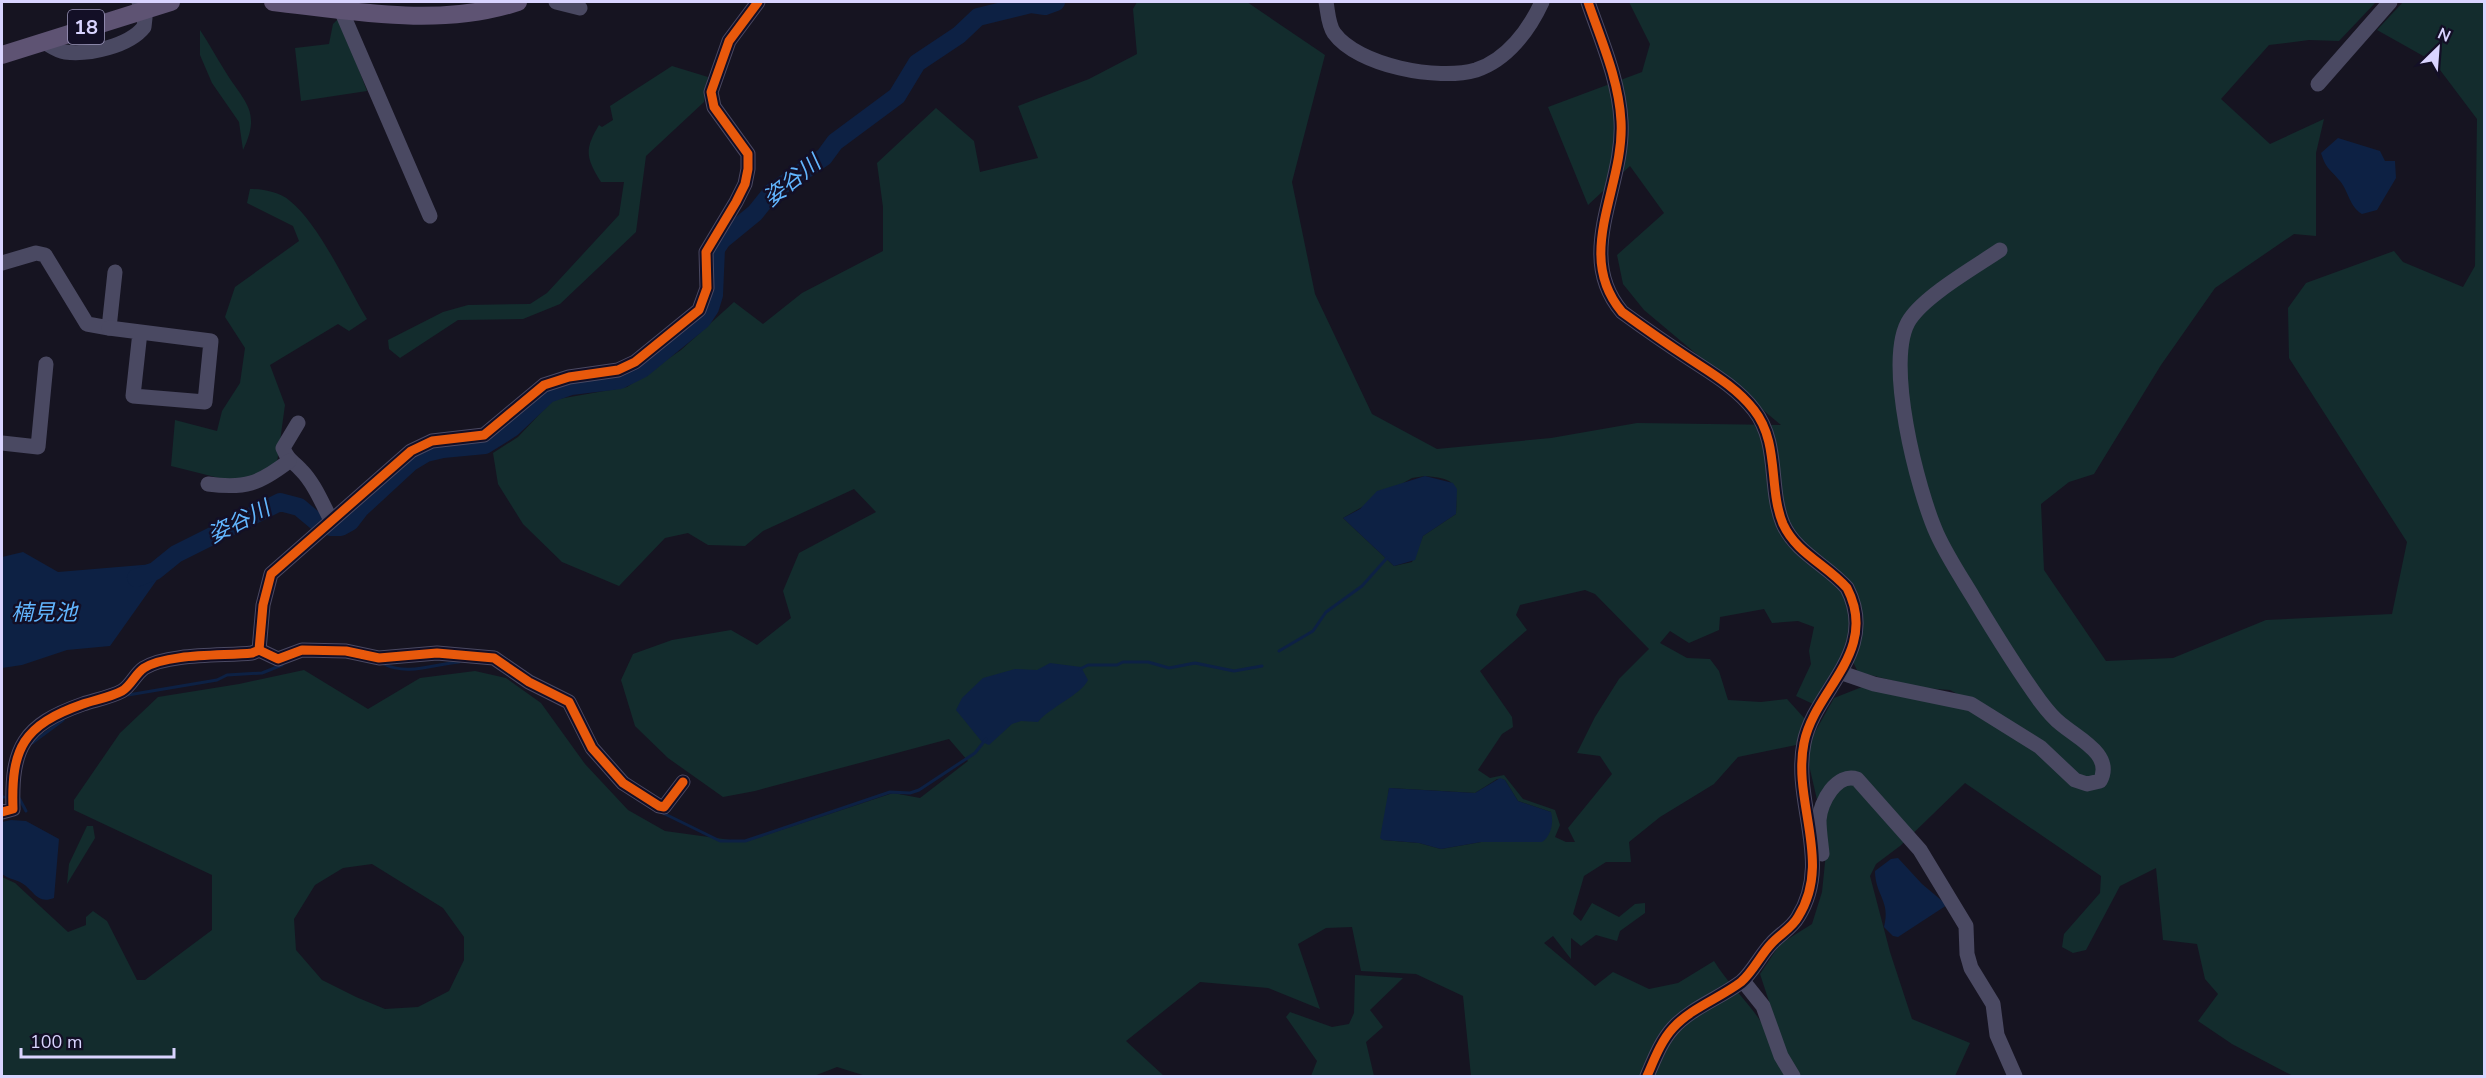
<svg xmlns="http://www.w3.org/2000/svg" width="2486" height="1078" viewBox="0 0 2486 1078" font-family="'Nunito Sans','Noto Sans JP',sans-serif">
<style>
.green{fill:#132c2d;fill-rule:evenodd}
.water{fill:#0d2144}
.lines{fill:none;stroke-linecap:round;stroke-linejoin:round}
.stream{stroke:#0d2144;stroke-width:3}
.river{stroke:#0d2144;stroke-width:18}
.minor{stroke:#4a4962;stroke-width:15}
.major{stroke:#5e5373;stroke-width:18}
.cycleway-casing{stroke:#130f26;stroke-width:13}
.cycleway{stroke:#e8590c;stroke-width:9}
.labels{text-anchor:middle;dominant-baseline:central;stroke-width:5;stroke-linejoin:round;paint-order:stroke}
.shield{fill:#130f26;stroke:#9e99be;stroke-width:1.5}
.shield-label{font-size:20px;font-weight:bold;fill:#d9d4ff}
.water-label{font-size:22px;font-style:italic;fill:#62b6ff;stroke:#130f26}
</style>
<rect width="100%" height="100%" fill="#161421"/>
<g class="green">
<path d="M1137 2H1247L1325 55 1292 182 1315 294 1372 414 1437 449 1551 438 1637 423 1781 425 1644 310 1623 284 1617 255 1664 213 1630 166 1588 205 1548 107 1642 72 1650 44 1629 2H2376L2339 41 2309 40 2269 45 2221 99 2270 144 2324 119 2316 153V236L2294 234 2215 288 2161 365 2094 474 2069 482 2041 504 2044 570 2106 661 2173 658 2266 620 2392 614 2407 542 2289 358 2288 308 2306 283 2394 251 2403 262 2463 287 2475 266 2477 119 2434 62 2377 30 2403 2H2484V1076H2293L2232 1044 2198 1021 2218 994 2205 979 2197 944 2163 940 2156 868 2120 886 2086 950 2073 953 2062 947 2064 934 2100 893 2101 876 1965 783 1900 846 1876 864 1870 876 1890 952 1912 1019 1970 1043 1955 1076H1791L1788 1059 1760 974 1780 944 1812 924 1822 892 1827 843 1809 765 1810 741 1834 698 1862 687 1977 705 1950 690 1923 688 1858 672 1853 662 1845 656 1813 704 1796 696 1811 664 1809 651 1814 627 1798 621 1772 623 1764 609 1720 617 1719 630 1689 643 1670 631 1660 643 1687 658 1710 659 1719 671 1728 700 1761 702 1787 699 1805 719 1796 745 1738 757 1714 784 1660 817 1629 842 1631 862H1606L1584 876 1573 914 1581 921 1592 903 1619 917 1635 904 1645 903V913L1620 931 1617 941 1596 935 1581 946 1571 938V959L1553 936 1544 943 1595 986 1613 972 1649 989 1678 983 1714 961C1728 984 1749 1002 1763 1025 1772 1042 1780 1060 1788 1076H1471L1463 996 1416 974 1361 971 1352 927 1326 928 1298 944 1320 1009 1268 988 1200 982 1126 1041 1164 1076H866L837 1067 814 1076H2V877L15 883 68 932 86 925V917L93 911 107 921 137 980H145L212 930V875L74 810V800L120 733 158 697 239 684 304 670 368 709 420 678 475 671 506 678 541 703 585 764 628 810 665 831 745 842 893 793 920 798 968 761 949 739 755 791 723 797 668 758 635 726 621 680 633 654 672 640 731 630 757 645 791 618 783 591 799 553 876 512 854 489 763 531 745 546 708 545 688 533 665 538 619 586 562 562 523 524 498 484 493 453 518 437 553 400 627 387 681 350 734 302 763 324 802 293 883 251V207L877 163 936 108 974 141 980 172 1038 158 1018 106 1089 79 1137 54 1133 9ZM1425 476C1457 479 1457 483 1456 514L1423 536 1412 562 1394 566 1343 518 1412 478ZM1585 590 1595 594 1649 649 1619 679 1595 717 1577 753 1600 756 1612 774 1568 828 1575 842H1566L1555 837 1560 825 1555 810 1523 799 1504 775 1490 778 1478 770 1502 734 1513 727 1512 717 1480 671 1527 630 1516 615 1520 605ZM1497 779 1505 780 1518 801 1551 812 1541 842H1481L1441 849 1419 843 1383 840 1389 788 1475 793ZM372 864 443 908 464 937V960L449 991 418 1007 385 1009 356 997 322 980 296 950 294 919 315 885 343 868Z"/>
<polygon points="339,18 367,91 301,101 295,48 329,44 333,24"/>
<path d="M200 30C209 43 216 57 225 71 244 102 262 111 243 150L239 122 212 83 200 55Z"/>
<path d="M672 66 708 77 704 102 646 156 636 232 560 304 523 319 458 320 400 358 389 349 388 340 443 312 468 305 530 304 547 293 619 215 624 182H601C586 158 584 150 599 125L602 127 613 120 610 106Z"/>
<path d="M250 189C263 189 280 192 290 201 319 224 347 286 367 319L349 331 338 324 270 365 285 405 277 463 249 479 227 480 171 466 175 420 217 431 222 411 240 383 245 348 225 317 235 287 299 241 293 226 247 203Z"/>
<polygon points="87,826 93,826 95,838 67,884 69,864"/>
<polygon points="1355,975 1403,978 1370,1010 1383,1027 1366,1042 1374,1076 1311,1076 1317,1061 1286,1017 1290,1012 1332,1027 1349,1024 1354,1013"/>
</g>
<g class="water">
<path d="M2338 138 2380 151 2385 161H2395L2396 178 2377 210 2362 214C2349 206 2349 192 2340 181 2330 169 2326 169 2321 153Z"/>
<polygon points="1425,476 1453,483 1457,489 1456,514 1423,536 1415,560 1394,566 1343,518 1360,509 1377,491"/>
<polygon points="23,552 58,572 154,564 161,574 110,646 67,650 22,665 2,668 2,557"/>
<path d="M1050 663 1081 667 1088 680C1081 695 1050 707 1038 722L1021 721 1012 724 989 745 982 742 956 710 962 698 983 678 1015 669 1037 670Z"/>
<path d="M1500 778 1505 780 1518 801 1551 812C1554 823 1551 836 1542 842H1481L1441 849 1419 843 1383 840 1380 838 1389 788 1475 793Z"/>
<path d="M11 820 26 821 59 839 54 898C36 905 34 889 20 882 13 879 7 878 2 874V822Z"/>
<path d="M1898 858 1922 884 1947 905 1898 937 1893 936 1884 927C1891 901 1875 895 1875 871L1891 859Z"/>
</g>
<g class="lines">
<g class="stream">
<polyline points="1279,651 1313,631 1326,612 1362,586 1387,558"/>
<path d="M384 664C407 676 434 664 459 662"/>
<polyline points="1080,669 1088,665 1117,665 1123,662 1148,662 1169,668 1195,663 1234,671 1262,666"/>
<polyline points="128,695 217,680 227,675 262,673 282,665"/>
<polyline points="32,743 63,720"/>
<polyline points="2,797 4,797"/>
<polyline points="19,798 26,811"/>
<polyline points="663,813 720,841 745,841 890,792 910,793 919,790 975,753 986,739"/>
</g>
<polyline class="river" points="136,578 155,571 176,554 280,502 299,507 317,522 331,527 341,527 350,522 360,509 411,462 426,453 443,449 485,445 512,428 548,394 571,386 620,380 642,369 702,320 710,308 714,295 716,249 722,240 755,213 771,193 824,157 835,142 897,96 917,63 959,35 978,17 1031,4 1045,6 1056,2"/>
<g class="minor">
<polyline points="556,2 580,8"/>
<path d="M1326 2C1328 12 1328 24 1334 33 1358 66 1438 81 1476 70 1507 60 1529 30 1542 2"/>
<path d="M1588 2C1601 40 1619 80 1621 121 1625 187 1573 254 1622 312 1644 328 1667 344 1690 359 1713 374 1737 388 1754 410 1780 443 1768 488 1783 524 1796 553 1827 565 1847 588 1880 652 1814 690 1804 743 1792 802 1833 862 1798 917 1792 928 1780 934 1772 943 1761 954 1753 972 1741 982 1720 998 1691 1008 1673 1028 1661 1041 1654 1060 1647 1076"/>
<polyline points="341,10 430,216"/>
<path d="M44 42C51 46 57 51 65 52 89 55 129 46 144 27L145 18 139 2"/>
<polyline points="2318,84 2390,2"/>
<polyline points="2,263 36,253 45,255 87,324 109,328 115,272"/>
<polyline points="109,328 211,341 205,402 133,396 140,332"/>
<path d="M298 423 283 448C289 462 292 460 301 470 314 483 322 503 331 520"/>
<polyline points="2,443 38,447 46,364"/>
<path d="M208 484C245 489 259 484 289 461"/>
<polyline points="259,650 278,659 302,650 346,651 379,658 437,653 494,658 529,682 569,702 592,748 623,783 659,806 664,807 683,782"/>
<path d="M1842 673 1874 684 1971 704 2040 747 2075 780 2087 784 2100 781C2114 755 2079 739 2061 724 2053 718 2046 709 2040 701 2016 668 1994 632 1973 597 1961 577 1947 556 1937 534 1918 492 1883 358 1910 319 1926 295 1975 267 2000 250"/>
<path d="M2 812 13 809C11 748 23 725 83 704 95 700 111 697 122 691 131 686 135 674 144 668 168 653 224 656 252 653L259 650 263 605 271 574 411 451 432 441 484 435 544 385 569 377 618 370 635 362 699 310 707 288 706 252 736 202 745 184 748 169V154L714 107 711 92 729 41 758 2"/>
<path d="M1822 854C1821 843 1819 831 1819 820 1820 802 1837 772 1857 779L1920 850 1966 926 1967 954 1971 968 1993 1004 1997 1035 2015 1076"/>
<polyline points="1743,981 1763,1006 1781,1056 1793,1076"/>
</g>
<g class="major">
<path d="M273 2C352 11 440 28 518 2"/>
<polyline points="2,55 171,2"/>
</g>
<defs>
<g id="cycleway">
<path d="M1588 2C1601 40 1619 80 1621 121 1625 187 1573 254 1622 312 1644 328 1667 344 1690 359 1713 374 1737 388 1754 410 1780 443 1768 488 1783 524 1796 553 1827 565 1847 588 1880 652 1814 690 1804 743 1792 802 1833 862 1798 917 1792 928 1780 934 1772 943 1761 954 1753 972 1741 982 1720 998 1691 1008 1673 1028 1661 1041 1654 1060 1647 1076"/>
<polyline points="259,650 278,659 302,650 346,651 379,658 437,653 494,658 529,682 569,702 592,748 623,783 659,806 664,807 683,782"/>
<path d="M2 812 13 809C11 748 23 725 83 704 95 700 111 697 122 691 131 686 135 674 144 668 168 653 224 656 252 653L259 650 263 605 271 574 411 451 432 441 484 435 544 385 569 377 618 370 635 362 699 310 707 288 706 252 736 202 745 184 748 169V154L714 107 711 92 729 41 758 2"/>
</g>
</defs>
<use href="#cycleway" class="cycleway-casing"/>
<use href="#cycleway" class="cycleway"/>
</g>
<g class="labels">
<rect class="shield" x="68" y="10" width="36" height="34" rx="4.5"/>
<g class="shield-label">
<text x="86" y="27">18</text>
</g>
<g class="water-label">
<text transform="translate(792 181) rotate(-39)">姿谷川</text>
<text transform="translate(239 522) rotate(-27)">姿谷川</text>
<text x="44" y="613">楠見池</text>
</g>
</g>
<rect width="2486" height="1078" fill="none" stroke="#d9d4ff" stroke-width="6"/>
<g transform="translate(2438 48) rotate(25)" stroke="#130f26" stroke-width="4.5" paint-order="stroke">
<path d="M0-4.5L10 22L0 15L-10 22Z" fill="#d9d4ff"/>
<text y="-9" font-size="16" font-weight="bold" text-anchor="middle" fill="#d9d4ff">N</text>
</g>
<path d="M21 1048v9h153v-9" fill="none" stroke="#d9d4ff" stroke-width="3"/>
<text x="30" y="1048" font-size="18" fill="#d9d4ff" stroke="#130f26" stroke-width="4.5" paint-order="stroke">100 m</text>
</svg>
